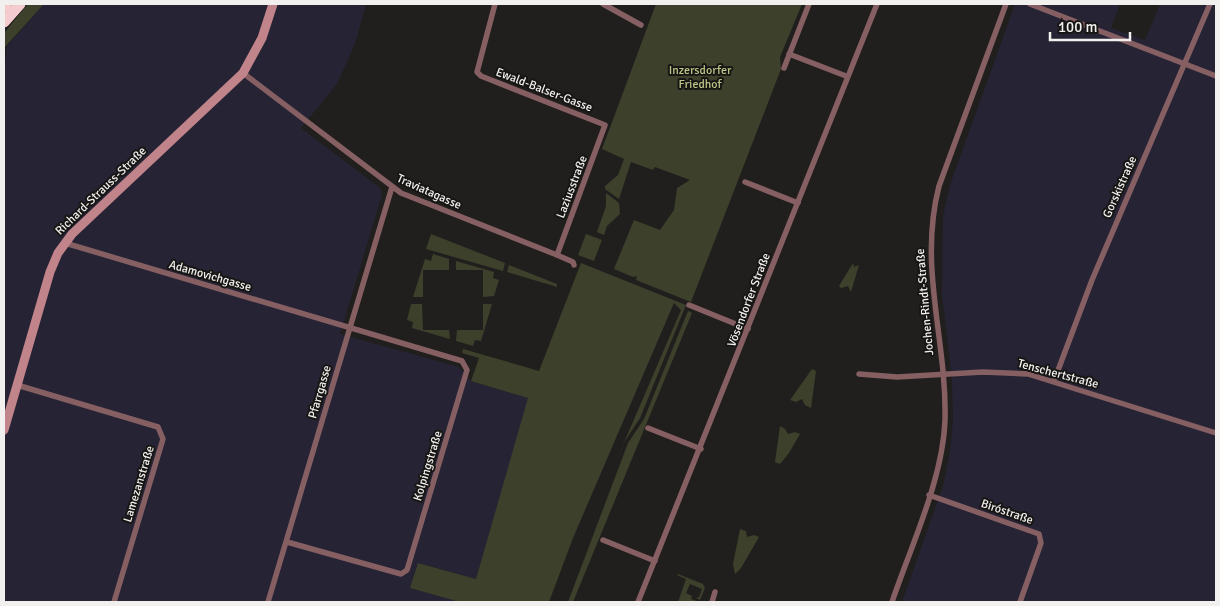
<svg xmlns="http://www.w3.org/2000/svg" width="1220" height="606" viewBox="0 0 1220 606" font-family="Signika,sans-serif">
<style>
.commercial{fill:#262434}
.green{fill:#3d402b}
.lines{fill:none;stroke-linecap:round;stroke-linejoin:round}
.street{stroke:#865f63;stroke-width:5.5}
.secondary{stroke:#c1848a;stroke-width:9}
.highway{stroke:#f4cccf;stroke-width:11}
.labels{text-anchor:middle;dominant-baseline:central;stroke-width:4;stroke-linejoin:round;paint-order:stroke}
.park-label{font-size:12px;fill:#bec688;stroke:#181614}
.street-label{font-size:12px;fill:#f2f0ef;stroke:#181614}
</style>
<rect width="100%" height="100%" fill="#211f1d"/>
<g class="commercial">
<polygon points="44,4 366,4 355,44 337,84 301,128 380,188 382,195 340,334 459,367 471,381 529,398 476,579 419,563 411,588 460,602 4,602 4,79 7,46"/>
<polygon points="1015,4 1120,4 1111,28 1145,40 1160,4 1216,4 1216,602 902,602 943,486 950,452 953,420 952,380 942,294 943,217 950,185"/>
</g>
<g class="green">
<polygon points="28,4 44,4 4,48 4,33"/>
<polygon points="656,4 802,4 780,57 781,69 691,302 636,280 637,276 633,277 614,269 634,220 660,230 674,210 677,188 690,180 655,167 653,170 631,162 619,199 605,189 605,186 618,175 624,159 602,149"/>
<polygon points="606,193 619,203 620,214 607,226 604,235 597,232 606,206"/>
<polygon points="431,234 505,263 503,271 426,249"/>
<polygon points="586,234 602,240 594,261 578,255"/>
<polygon points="433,254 449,259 449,270 423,270 423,297 413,297 425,259 431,261"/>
<polygon points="456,261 494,272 493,278 499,280 494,296 483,297 483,270 456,270"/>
<polygon points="581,263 686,305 640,418 625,441 614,466 681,310 674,303 573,538 549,602 460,602 410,588 418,563 476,579 528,398 471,381 479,358 462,353 463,349 539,371"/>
<polygon points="853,263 854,267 859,265 851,292 848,286 841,288 839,286"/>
<polygon points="509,265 557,284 557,287 507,272"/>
<polygon points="411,304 422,304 423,330 449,330 450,339 412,328 413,322 407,320"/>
<polygon points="483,304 492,304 481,341 475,340 473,346 456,341 457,330 483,330"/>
<polygon points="688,311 692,313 573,602 568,602 628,443 644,419"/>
<polygon points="812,369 816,371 811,408 805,405 802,399 796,402 790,400"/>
<polygon points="780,426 785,429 788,434 795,432 800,434 789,453 780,464 775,462"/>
<polygon points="740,529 746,531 747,537 754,535 759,537 741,568 735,574 733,564"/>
<polygon points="678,574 703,584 705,588 700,600 696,598 699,597 702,589 690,584 686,593 692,596 691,599 700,602 678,602 686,579 677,575"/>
</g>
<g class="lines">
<g class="street">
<polyline points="495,4 477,72 481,76 605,125 557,255"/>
<polyline points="603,4 641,25"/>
<polyline points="1030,4 1216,76"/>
<polyline points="789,54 846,76"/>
<polyline points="784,68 809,4"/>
<polyline points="243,73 401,193 557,255 573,262 574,265"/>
<polyline points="745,182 798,203"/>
<polyline points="65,243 462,361 467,370 407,570 401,574 287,542"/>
<polyline points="689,305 748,329"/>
<polyline points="859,374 897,377 983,372 1028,374 1216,433"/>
<polyline points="1054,381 1092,280 1210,4"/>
<polyline points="17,385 158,427 163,439 114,602"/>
<polyline points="648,428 701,449"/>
<polyline points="929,495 1039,534 1041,543 1020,602"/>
<polyline points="603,540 655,561"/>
<polyline points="268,602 392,187"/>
<polyline points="638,602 877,4"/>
<polyline points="712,602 715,592"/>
<path d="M892 602C911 546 943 479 945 420 947 339 918 268 939 186L1006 4"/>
</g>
<polyline class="secondary" points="4,430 50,272 58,253 72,234 243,73 262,38 273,4"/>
<g class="highway">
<polyline points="4,7 6,4"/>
<polyline points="4,22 20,4"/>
</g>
</g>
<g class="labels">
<g class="park-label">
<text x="700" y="70">Inzersdorfer<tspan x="700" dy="14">Friedhof</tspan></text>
</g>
<g class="street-label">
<text transform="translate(544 90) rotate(21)">Ewald-Balser-Gasse</text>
<text transform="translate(572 187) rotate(-69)">Laziusstraße</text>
<text transform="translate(1120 187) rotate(-66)">Gorskistraße</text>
<text transform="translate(101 191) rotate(-44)">Richard-Strauss-Straße</text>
<text transform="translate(429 192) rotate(24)">Traviatagasse</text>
<text transform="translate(210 276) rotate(16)">Adamovichgasse</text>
<text transform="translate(749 300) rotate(-69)">Vösendorfer Straße</text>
<text transform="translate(925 302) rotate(-95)">Jochen-Rindt-Straße</text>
<text transform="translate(1058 374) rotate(15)">Tenschertstraße</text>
<text transform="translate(320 392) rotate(-74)">Pfarrgasse</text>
<text transform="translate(428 466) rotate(-73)">Kolpingstraße</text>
<text transform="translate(139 484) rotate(-73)">Lamezanstraße</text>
<text transform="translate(1007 512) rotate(19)">Biróstraße</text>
</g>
</g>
<rect width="1220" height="606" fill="none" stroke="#f2f0ef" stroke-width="10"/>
<path d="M1050 32v8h80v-8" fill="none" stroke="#f2f0ef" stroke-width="2.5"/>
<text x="1058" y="32" font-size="15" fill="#f2f0ef" stroke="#181614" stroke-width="4" paint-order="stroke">100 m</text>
</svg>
